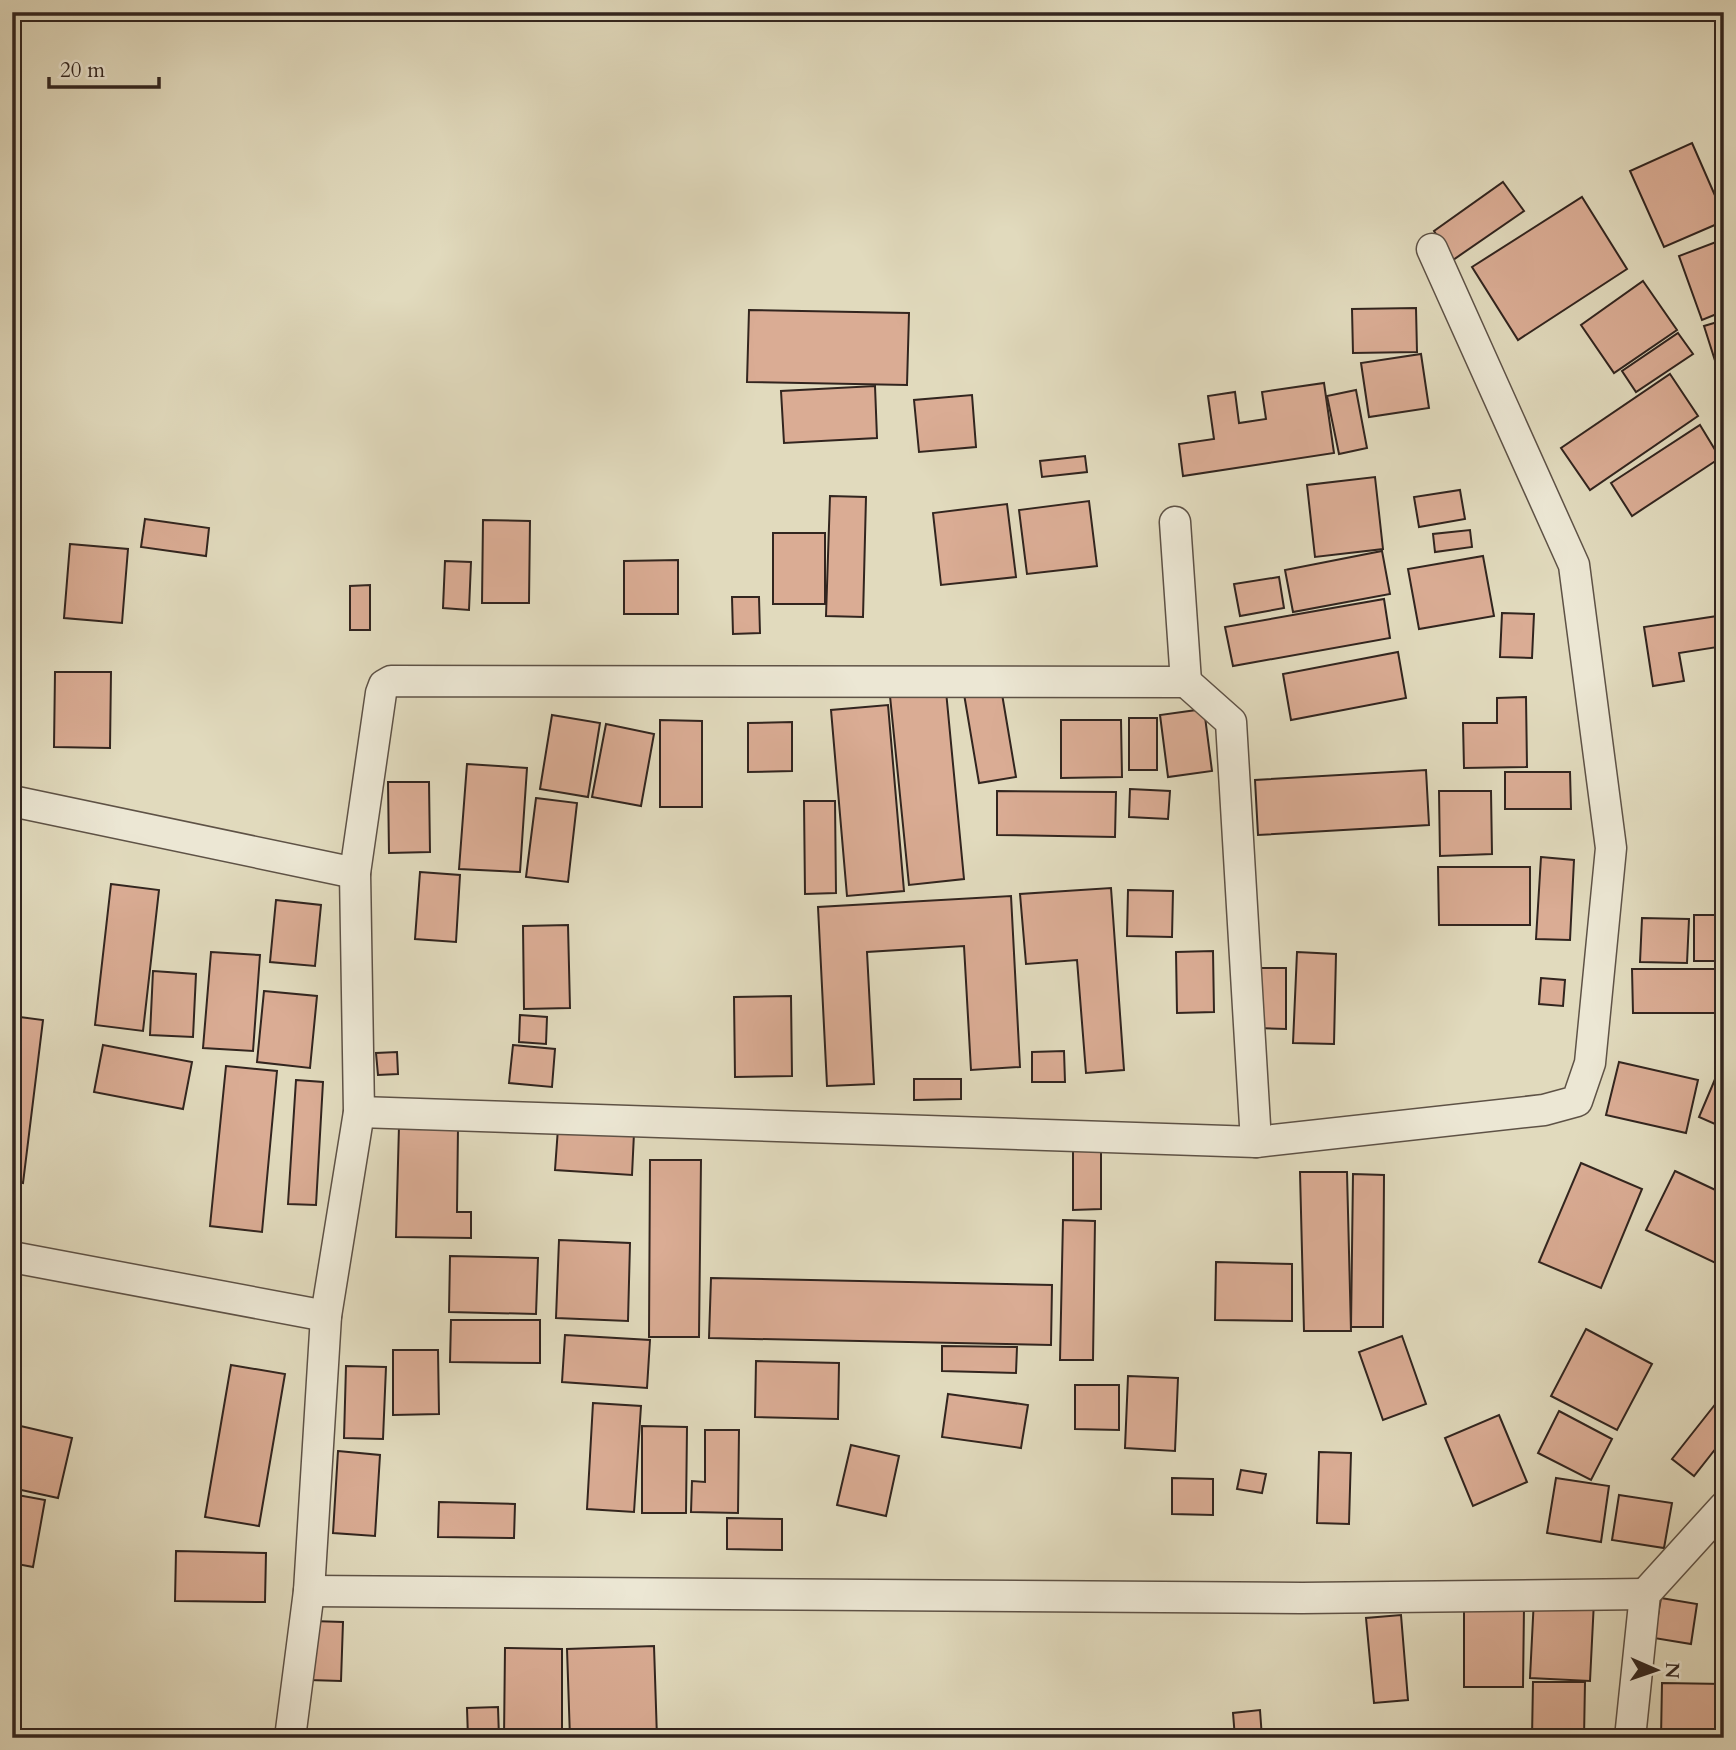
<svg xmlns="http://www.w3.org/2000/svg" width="1736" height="1750" viewBox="0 0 1736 1750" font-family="Cardo,serif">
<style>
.building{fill:#daac94;stroke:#32251f;stroke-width:2}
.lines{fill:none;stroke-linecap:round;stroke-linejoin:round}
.street-casing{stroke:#5e5246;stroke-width:33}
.street{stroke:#ece7d4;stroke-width:30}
</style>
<rect width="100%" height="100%" fill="#e1dabd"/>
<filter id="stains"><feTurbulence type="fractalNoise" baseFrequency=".00286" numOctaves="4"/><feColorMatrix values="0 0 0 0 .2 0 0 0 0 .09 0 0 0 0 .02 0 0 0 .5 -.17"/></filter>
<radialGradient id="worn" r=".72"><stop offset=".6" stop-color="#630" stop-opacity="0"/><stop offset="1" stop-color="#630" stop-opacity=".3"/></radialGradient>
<g class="building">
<polygon points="1692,143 1724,216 1724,221 1664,247 1630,171"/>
<polygon points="1503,182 1524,211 1453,260 1434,231"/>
<polygon points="1582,197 1627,269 1518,340 1472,267"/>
<polygon points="1724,239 1724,311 1702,320 1679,256"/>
<polygon points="1643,281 1677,330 1614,373 1581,325"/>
<polygon points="1416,308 1417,352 1353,353 1352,309"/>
<polygon points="749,310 909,313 907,385 747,382"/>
<polygon points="1724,320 1724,389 1704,326"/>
<polygon points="1678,333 1693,354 1636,392 1622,371"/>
<polygon points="1421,354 1429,408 1369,417 1361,363"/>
<polygon points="1670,374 1698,416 1590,490 1561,448"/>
<polygon points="1324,383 1334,453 1183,476 1179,444 1214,439 1208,396 1235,392 1239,423 1266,419 1262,392"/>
<polygon points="875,386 877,438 784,443 781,391"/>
<polygon points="1356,390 1367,448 1339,454 1327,396"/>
<polygon points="972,395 976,447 919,452 914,400"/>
<polygon points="1700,425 1720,458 1632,516 1611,483"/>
<polygon points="1085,456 1087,472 1042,477 1040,461"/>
<polygon points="1375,477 1383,549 1315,557 1307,485"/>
<polygon points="1460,490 1465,519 1419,527 1414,497"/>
<polygon points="830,496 866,497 863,617 826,616"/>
<polygon points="1089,501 1097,566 1027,574 1019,510"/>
<polygon points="1007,504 1016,577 941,585 933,513"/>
<polygon points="145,519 209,528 206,556 141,547"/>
<polygon points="483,520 530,521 529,603 482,603"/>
<polygon points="1470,530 1472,547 1435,552 1433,534"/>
<rect x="773" y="533" width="52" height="71"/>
<polygon points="70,544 128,549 122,623 64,618"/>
<polygon points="1382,551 1390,594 1293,612 1285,570"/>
<polygon points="1483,556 1494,616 1419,629 1408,569"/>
<polygon points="678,560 678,614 624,614 624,561"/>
<polygon points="445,561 471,562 469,610 443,608"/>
<polygon points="1279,577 1284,608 1240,616 1234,584"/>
<polygon points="370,585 370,630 350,630 350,586"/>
<polygon points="732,597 759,597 760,633 733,634"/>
<polygon points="1384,599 1390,638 1233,666 1225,627"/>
<polygon points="1502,613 1534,614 1532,658 1500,657"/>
<polygon points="1724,615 1724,646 1679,653 1684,681 1653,686 1644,627"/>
<polygon points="1398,652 1406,698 1291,720 1283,674"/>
<polygon points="55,672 111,672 110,748 54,747"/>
<polygon points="1001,688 1016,777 979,783 964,694"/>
<polygon points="946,691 964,879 909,885 890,696"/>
<polygon points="1526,697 1527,767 1464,768 1463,723 1497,723 1497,698"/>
<polygon points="888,705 904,891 847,896 831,710"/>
<polygon points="1204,709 1212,771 1168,777 1160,715"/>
<polygon points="552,715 600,723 588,797 540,789"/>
<rect x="1129" y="718" width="28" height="52"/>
<polygon points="660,720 702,721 702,807 660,807"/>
<polygon points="1061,720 1121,720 1122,777 1061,778"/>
<polygon points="792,722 792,771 748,772 748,723"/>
<polygon points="606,724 654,734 641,806 592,797"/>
<polygon points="467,764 527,768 520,872 459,869"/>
<polygon points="1426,770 1429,825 1258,835 1255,780"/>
<polygon points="1505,772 1570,772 1571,809 1505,809"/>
<polygon points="388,782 429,782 430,852 389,853"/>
<polygon points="1130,789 1170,791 1168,819 1129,817"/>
<polygon points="997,791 1116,792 1115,837 997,835"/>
<polygon points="1439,791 1491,791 1492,854 1440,856"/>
<polygon points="536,798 577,803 568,882 526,877"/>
<polygon points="804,801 835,801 836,893 805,894"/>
<polygon points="1541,857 1574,860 1570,940 1536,939"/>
<polygon points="1438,867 1530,867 1530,925 1439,925"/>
<polygon points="420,872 460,875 456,942 415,939"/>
<polygon points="111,884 159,890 143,1031 95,1025"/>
<polygon points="1111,888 1124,1070 1086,1073 1077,960 1026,964 1020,894"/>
<polygon points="1128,890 1173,891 1172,937 1127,936"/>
<polygon points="1011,896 1020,1067 971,1070 964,946 867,952 874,1084 827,1086 818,907"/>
<polygon points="276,900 321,905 315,966 270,962"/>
<rect x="1694" y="915" width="30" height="46"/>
<polygon points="1642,918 1689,919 1687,963 1640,962"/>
<polygon points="568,925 570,1008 524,1009 523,926"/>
<polygon points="1213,951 1214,1012 1177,1013 1176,952"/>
<polygon points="211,952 260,955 253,1051 203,1048"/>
<polygon points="1297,952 1336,954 1334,1044 1293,1043"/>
<polygon points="1256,968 1286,968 1286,1029 1255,1028"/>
<polygon points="1632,969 1717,969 1718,1013 1633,1013"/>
<polygon points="153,971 196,974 193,1037 150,1035"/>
<polygon points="1541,978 1565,980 1563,1006 1539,1004"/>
<polygon points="264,991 317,996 310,1068 257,1062"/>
<polygon points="791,996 792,1076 735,1077 734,997"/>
<polygon points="520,1015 547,1017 546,1044 519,1042"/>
<polygon points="12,1016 43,1020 23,1183 12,1181"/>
<polygon points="103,1045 192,1062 183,1109 94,1092"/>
<polygon points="513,1045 555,1049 552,1087 509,1083"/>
<polygon points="1064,1051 1065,1082 1032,1082 1032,1052"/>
<polygon points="397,1052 398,1074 378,1075 376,1053"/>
<polygon points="1724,1058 1724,1128 1699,1117"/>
<polygon points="1619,1062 1698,1080 1686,1133 1606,1115"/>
<polygon points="226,1066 277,1071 262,1232 210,1226"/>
<polygon points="914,1079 961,1079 961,1099 914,1100"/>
<polygon points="296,1080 323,1082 316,1205 288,1204"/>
<polygon points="399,1126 458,1127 457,1212 471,1212 471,1238 396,1237"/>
<polygon points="558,1128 634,1133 632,1175 555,1170"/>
<polygon points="1073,1150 1101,1150 1101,1209 1073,1210"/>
<polygon points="650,1160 701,1160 699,1337 649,1337"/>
<polygon points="1581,1163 1642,1189 1601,1288 1539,1262"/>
<polygon points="1675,1171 1724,1194 1724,1267 1646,1230"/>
<polygon points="1300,1172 1347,1172 1351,1331 1304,1331"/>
<polygon points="1353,1174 1384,1175 1383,1327 1351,1327"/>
<polygon points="1063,1220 1095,1221 1093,1360 1060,1360"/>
<polygon points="559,1240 630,1243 628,1321 556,1318"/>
<polygon points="450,1256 538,1258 536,1314 449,1312"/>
<polygon points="1216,1262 1292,1264 1292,1321 1215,1320"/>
<polygon points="711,1278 1052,1285 1051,1345 709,1338"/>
<polygon points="451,1320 540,1320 540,1363 450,1362"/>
<polygon points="1586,1329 1652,1364 1617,1430 1551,1396"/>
<polygon points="565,1335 650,1340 647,1388 562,1382"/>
<polygon points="1402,1336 1426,1404 1383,1420 1359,1352"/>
<polygon points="942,1346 1017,1347 1016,1373 942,1371"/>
<polygon points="393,1350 438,1350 439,1414 393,1415"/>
<polygon points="756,1361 839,1363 838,1419 755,1417"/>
<polygon points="231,1365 285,1374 259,1526 205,1517"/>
<polygon points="346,1366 386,1367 383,1439 344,1438"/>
<polygon points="1128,1376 1178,1378 1175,1451 1125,1448"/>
<polygon points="1075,1385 1119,1385 1119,1430 1075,1429"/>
<polygon points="948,1394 1028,1405 1021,1448 942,1437"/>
<polygon points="1717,1402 1724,1407 1724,1438 1694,1476 1672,1459"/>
<polygon points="593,1403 641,1406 634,1512 587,1509"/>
<polygon points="1559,1411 1612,1439 1591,1480 1538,1453"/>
<polygon points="1499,1415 1527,1482 1473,1506 1445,1438"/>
<polygon points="12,1424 72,1438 58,1498 12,1488"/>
<polygon points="642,1426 687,1427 686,1513 642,1513"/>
<polygon points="705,1430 739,1430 738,1513 691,1512 692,1481 705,1482"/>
<polygon points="851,1445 899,1456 886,1516 837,1505"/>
<polygon points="338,1451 380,1455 375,1536 333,1533"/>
<polygon points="1319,1452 1351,1453 1349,1524 1317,1523"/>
<polygon points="1241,1470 1266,1474 1262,1493 1237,1489"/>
<polygon points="1172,1478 1213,1479 1213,1515 1172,1514"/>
<polygon points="1556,1478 1609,1486 1601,1542 1547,1533"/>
<polygon points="12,1494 45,1500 33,1567 12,1563"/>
<polygon points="1619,1495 1672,1503 1664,1548 1612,1540"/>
<polygon points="439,1502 515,1504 514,1538 438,1537"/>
<polygon points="727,1518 782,1519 782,1550 727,1549"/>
<polygon points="176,1551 266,1553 265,1602 175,1601"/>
<polygon points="1534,1598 1594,1601 1590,1681 1530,1678"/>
<polygon points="1661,1598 1697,1604 1691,1644 1654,1638"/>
<polygon points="1464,1606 1524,1607 1523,1687 1464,1687"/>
<polygon points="1401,1615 1408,1700 1374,1703 1366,1618"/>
<polygon points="312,1621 343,1622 341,1681 309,1680"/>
<polygon points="654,1646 657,1738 570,1738 567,1649"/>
<polygon points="505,1648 562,1649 562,1738 504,1738"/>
<polygon points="1533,1682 1585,1682 1584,1738 1532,1738"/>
<polygon points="1662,1683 1724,1684 1723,1738 1661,1738"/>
<polygon points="498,1707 499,1738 468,1738 467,1708"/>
<polygon points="1260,1710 1262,1738 1235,1738 1233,1713"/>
<rect x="1404" y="1732" width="53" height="6"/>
<polygon points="1272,1733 1331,1734 1331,1738 1272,1738"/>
</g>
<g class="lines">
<defs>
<g id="street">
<polyline points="1186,682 1231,722 1256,1142"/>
<polyline points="12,801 355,873"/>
<polyline points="359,1112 1256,1142 1544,1110 1577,1101 1590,1063 1611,848 1574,565 1432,249"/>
<polyline points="12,1257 326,1316"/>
<polyline points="309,1591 1302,1598 1645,1594"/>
<polyline points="290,1738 309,1591 326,1316 359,1112 355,873 381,693 384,685 391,681 1186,682 1175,522"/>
<polyline points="1630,1738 1645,1594 1724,1507"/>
</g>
</defs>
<use href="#street" class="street-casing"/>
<use href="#street" class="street"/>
</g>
<rect width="1736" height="1750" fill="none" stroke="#e1dabd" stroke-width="42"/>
<rect x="14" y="14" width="1708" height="1722" fill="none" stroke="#32251f" stroke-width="3.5"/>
<rect x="21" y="21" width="1694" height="1708" fill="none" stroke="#32251f" stroke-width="2"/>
<g transform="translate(1656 1670) rotate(92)" stroke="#ece7d4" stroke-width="5" paint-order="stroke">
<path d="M0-5L12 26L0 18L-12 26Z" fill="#32251f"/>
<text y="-10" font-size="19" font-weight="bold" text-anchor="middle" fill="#32251f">N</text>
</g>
<path d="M49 77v10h110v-10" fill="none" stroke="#32251f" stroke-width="3.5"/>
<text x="60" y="77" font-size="21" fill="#32251f" stroke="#ece7d4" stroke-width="5" paint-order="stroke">20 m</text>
<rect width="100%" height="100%" filter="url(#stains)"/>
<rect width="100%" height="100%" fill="url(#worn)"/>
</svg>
